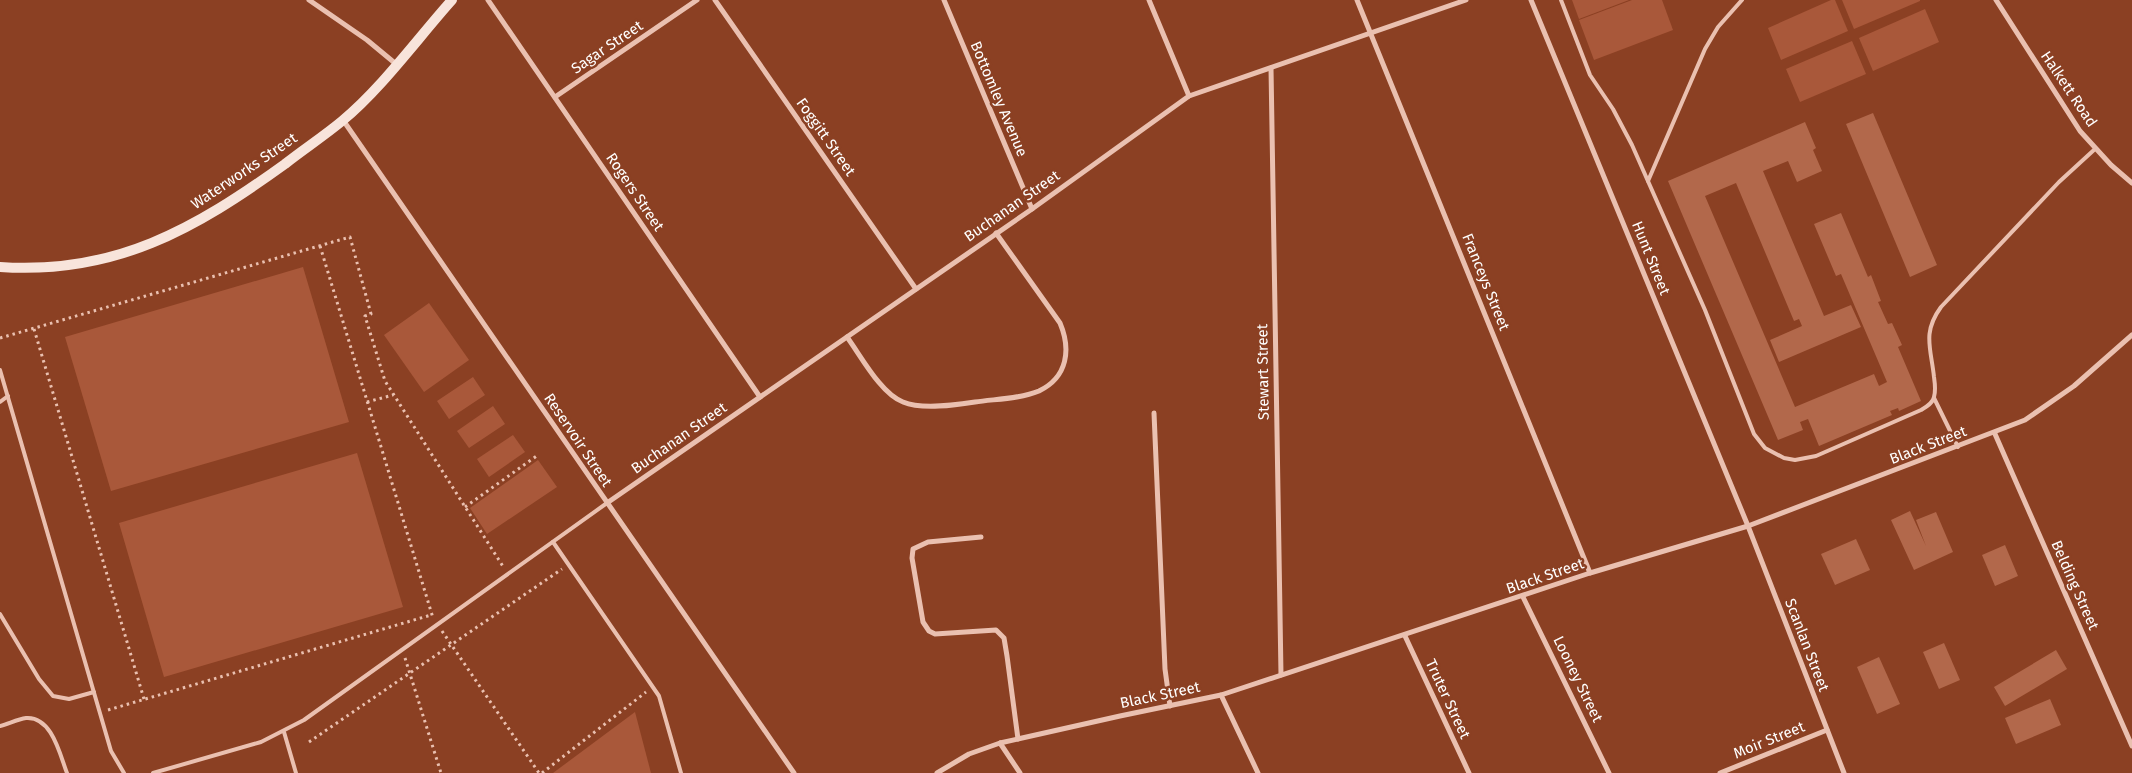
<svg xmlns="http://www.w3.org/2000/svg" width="2132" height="773" viewBox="0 0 2132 773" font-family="'Fira Sans',sans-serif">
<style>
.green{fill:#a9583a}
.building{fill:#b2684b}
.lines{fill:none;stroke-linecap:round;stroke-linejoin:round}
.path{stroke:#eac0b0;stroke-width:3;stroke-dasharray:2.5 4;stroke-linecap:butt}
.lane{stroke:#eac0b0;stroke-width:4}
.street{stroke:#eac0b0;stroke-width:5}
.secondary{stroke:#f8e4db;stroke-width:10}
.labels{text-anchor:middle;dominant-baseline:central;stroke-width:5;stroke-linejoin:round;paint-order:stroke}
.street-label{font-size:15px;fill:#fff;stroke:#8b4023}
</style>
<rect width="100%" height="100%" fill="#8b4023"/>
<g class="green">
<polygon points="1572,0 1629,0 1579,19"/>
<polygon points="1632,0 1662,0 1673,30 1594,60 1579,20"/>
<polygon points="1831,0 1835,0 1848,31 1781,60 1768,28"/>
<polygon points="1842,0 1920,0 1920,1 1854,29"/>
<polygon points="1925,9 1939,42 1873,71 1859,38"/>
<polygon points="1852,41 1866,74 1800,102 1786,69"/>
<polygon points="303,267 349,422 111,491 65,337"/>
<polygon points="429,303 469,360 424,392 384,335"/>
<polygon points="473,377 485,395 449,419 437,401"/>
<polygon points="493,406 505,424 469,448 457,431"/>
<polygon points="513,435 525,452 489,477 477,459"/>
<polygon points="357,453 403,607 164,677 119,523"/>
<polygon points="538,460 557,487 487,534 470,508"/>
<polygon points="635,712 651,773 553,773"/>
</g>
<g class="building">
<polygon points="1873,113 1937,265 1910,277 1846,124"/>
<polygon points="1805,122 1816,148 1813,150 1822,171 1797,182 1788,161 1763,171 1824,316 1851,305 1861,327 1779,362 1770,340 1802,326 1799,319 1794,321 1736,183 1705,196 1795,407 1874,374 1879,386 1887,382 1841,274 1836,276 1814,224 1841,213 1868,277 1871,275 1881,301 1878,302 1888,324 1892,323 1902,345 1898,347 1921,401 1899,411 1898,408 1890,411 1892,415 1819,446 1808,419 1800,422 1803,430 1778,440 1668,181"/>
<polygon points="1910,511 1926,546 1916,520 1936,512 1953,552 1914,570 1891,520"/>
<polygon points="1856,539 1870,570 1835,585 1821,554"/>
<polygon points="2005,545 2018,576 1995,586 1982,555"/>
<polygon points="1944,643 1960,680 1939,689 1923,652"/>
<polygon points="2056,650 2067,669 2005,706 1994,687"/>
<polygon points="1879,657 1900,704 1877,714 1857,667"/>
<polygon points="2050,699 2061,725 2016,744 2005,718"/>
</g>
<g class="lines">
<g class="path">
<polyline points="320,246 433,618"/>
<polyline points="34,329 144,699"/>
<polyline points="0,338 350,237 371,314 365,316 385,381 504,568"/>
<polyline points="367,402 393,395"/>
<polyline points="465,507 538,455"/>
<polyline points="442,631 539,773"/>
<polyline points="405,658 441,773"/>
<polyline points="108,710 431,615"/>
<polyline points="309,742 562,569"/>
<polyline points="542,773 646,692"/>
</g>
<g class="lane">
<path d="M1561 0 1590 75 1613 109 1632 145 1705 310 1754 434 1765 448 1784 458 1795 460 1816 456 1921 410C1926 407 1933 403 1934 397 1936 390 1935 384 1934 377 1931 348 1922 333 1941 307L2059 182 2095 149"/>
<polyline points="1648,181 1705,49 1718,27 1742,0"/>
<polyline points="0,370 111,751 124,773"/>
<polyline points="1934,398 1958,447"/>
<polyline points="0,402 8,396"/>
<polyline points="553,542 659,696 681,773"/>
<polyline points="0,614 39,679 53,696 69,699 94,692"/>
<path d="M0 726C8 724 18 719 26 718 52 716 60 755 67 773"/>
<polyline points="284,732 296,773"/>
<polyline points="153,773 261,742 304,720 607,503"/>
</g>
<g class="street">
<polyline points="309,0 367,40 396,64"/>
<polyline points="488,0 760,397"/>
<polyline points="715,0 916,289"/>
<polyline points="944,0 1032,209"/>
<polyline points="1149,0 1189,96"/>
<polyline points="1357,0 1590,573"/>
<polyline points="1531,0 1748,526 1844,773"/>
<polyline points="1996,0 2080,131 2111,165 2132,183"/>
<polyline points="1271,68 1281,675"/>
<polyline points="555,97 697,0"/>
<polyline points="343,120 794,773"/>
<path d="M847 337C861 356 881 394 903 402 922 410 956 405 975 402 995 399 1020 399 1039 391 1068 377 1071 349 1060 323L996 233"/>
<polyline points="1154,413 1165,669 1170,706"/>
<polyline points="1995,434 2132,746"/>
<polyline points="607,503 1032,209 1189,96 1466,0"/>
<polyline points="981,537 928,542 913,549 912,558 923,622 929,631 935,634 996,630 1004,638 1007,656 1018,739"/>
<polyline points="1523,597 1609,773"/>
<polyline points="1405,636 1469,773"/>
<polyline points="1221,695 1258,773"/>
<polyline points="1000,743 1020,773"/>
<polyline points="937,773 969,754 1000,743 1120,716 1221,695 1590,573 1748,526 2025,420 2074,386 2132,335"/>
<polyline points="1720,773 1827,730"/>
</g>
<path class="secondary" d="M0 267C115 275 195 229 285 164 304 149 324 136 342 121 381 89 418 38 452 0"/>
</g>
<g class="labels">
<g class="street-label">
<text transform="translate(607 47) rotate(-34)">Sagar Street</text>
<text transform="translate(2069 89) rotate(56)">Halkett Road</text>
<text transform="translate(999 99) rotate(67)">Bottomley Avenue</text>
<text transform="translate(826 137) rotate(55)">Foggitt Street</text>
<text transform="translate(244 171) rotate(-34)">Waterworks Street</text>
<text transform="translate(635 192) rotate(56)">Rogers Street</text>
<text transform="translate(1012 206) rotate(-35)">Buchanan Street</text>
<text transform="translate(1651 258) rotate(68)">Hunt Street</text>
<text transform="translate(1486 282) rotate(68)">Franceys Street</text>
<text transform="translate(1263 372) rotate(-91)">Stewart Street</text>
<text transform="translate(679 438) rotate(-35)">Buchanan Street</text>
<text transform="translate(578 440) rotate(56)">Reservoir Street</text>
<text transform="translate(1928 445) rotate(-21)">Black Street</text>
<text transform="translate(1545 576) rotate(-19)">Black Street</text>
<text transform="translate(2075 585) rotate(66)">Belding Street</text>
<text transform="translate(1807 645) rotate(69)">Scanlan Street</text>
<text transform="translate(1578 679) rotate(64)">Looney Street</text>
<text transform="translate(1160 695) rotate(-12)">Black Street</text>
<text transform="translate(1448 699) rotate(65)">Truter Street</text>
<text transform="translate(1769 740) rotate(-22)">Moir Street</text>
</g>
</g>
</svg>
